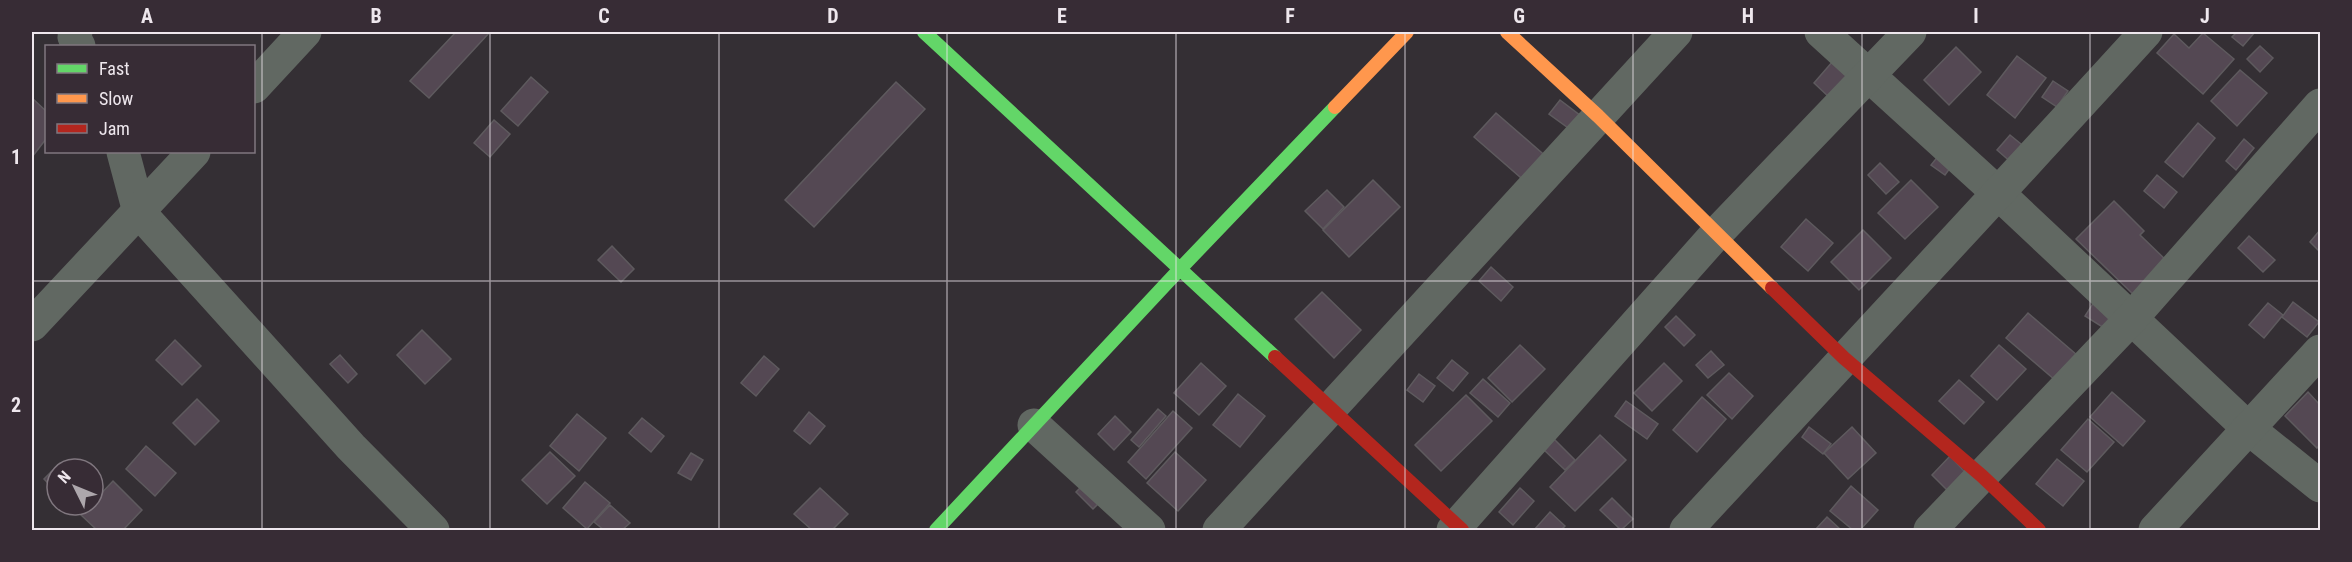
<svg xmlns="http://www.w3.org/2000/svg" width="2352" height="562" viewBox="0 0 2352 562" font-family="'Roboto Condensed',sans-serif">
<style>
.building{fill:#544853;stroke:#5e5a5e;stroke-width:1.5}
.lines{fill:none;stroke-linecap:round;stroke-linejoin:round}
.street{stroke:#616862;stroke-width:33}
.fast{stroke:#63d668;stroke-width:14}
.slow{stroke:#ff974d;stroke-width:14}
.jam{stroke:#b3261e;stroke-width:14}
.grid{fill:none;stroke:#eee7ed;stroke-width:1.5;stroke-opacity:0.55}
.neatline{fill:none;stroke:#eee7ed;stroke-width:2}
.grid-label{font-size:20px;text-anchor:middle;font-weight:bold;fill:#eee7ed}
</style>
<rect width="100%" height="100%" fill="#342f34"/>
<g class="building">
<polygon points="456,32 490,32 429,98 410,81"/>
<polygon points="2237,32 2255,32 2243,46 2232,37"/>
<polygon points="2203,33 2234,59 2203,94 2157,53 2174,34 2189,48"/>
<polygon points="2260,46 2273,58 2260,72 2247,59"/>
<polygon points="1956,47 1981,72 1949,105 1924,80"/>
<polygon points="2017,56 2046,78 2015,118 1987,95"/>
<polygon points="1833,61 1851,77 1831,99 1814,83"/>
<polygon points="2240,70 2267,93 2237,126 2211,101"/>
<polygon points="531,77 548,92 518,126 501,111"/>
<polygon points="2053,81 2068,91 2057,107 2042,97"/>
<polygon points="896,82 925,109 814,227 785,200"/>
<polygon points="32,98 46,111 46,139 32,157"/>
<polygon points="1560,100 1581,116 1571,130 1549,114"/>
<polygon points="1496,113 1549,159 1528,184 1474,137"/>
<polygon points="494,120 510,134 490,157 474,143"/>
<polygon points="2198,123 2215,138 2183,177 2165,162"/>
<polygon points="2010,135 2026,148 2013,164 1997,150"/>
<polygon points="2244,139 2254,148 2236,170 2226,161"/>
<polygon points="1943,150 1956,160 1945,175 1931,165"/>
<polygon points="1880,163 1899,182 1886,194 1868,175"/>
<polygon points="2157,175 2177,192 2164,208 2144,191"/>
<polygon points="1373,180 1400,207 1349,257 1323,230"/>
<polygon points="1911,180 1938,207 1905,239 1878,213"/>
<polygon points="1327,190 1344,207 1323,229 1305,211"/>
<polygon points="2114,201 2144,231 2140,235 2170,264 2137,298 2076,239"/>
<polygon points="1806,219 1833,243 1808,271 1781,247"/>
<polygon points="1863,230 1891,258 1859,290 1831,262"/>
<polygon points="2320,230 2320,252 2310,242"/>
<polygon points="2249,236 2275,260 2263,272 2238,248"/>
<polygon points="612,246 634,269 621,282 598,260"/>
<polygon points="1491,267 1513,287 1501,301 1479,281"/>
<polygon points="1322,292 1361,330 1334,358 1295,319"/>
<polygon points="2094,302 2112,313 2104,328 2085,316"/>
<polygon points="2293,302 2319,322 2307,337 2282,317"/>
<polygon points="2268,303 2283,315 2264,338 2249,325"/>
<polygon points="2028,313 2077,355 2055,380 2006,338"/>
<polygon points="1676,316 1695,335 1684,346 1665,327"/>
<polygon points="422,330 451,359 425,384 397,355"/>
<polygon points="175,340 201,366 182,385 156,360"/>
<polygon points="1520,345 1545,369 1512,402 1488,378"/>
<polygon points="1999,345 2026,369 1997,400 1971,376"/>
<polygon points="1711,351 1724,365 1708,378 1696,365"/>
<polygon points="340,355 357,374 348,383 330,364"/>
<polygon points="764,356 779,369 756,396 741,383"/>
<polygon points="1452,360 1468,373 1453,391 1437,378"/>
<polygon points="1201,363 1226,386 1199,415 1174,393"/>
<polygon points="1664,363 1682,381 1652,411 1634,393"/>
<polygon points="1729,373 1753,396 1732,419 1707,395"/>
<polygon points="1419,374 1435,386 1423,402 1407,390"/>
<polygon points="1483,379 1510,403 1498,417 1470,393"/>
<polygon points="1959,380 1984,402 1964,424 1939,401"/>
<polygon points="2112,392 2145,421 2123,446 2090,417"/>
<polygon points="2308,392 2320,405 2320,444 2317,448 2285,416"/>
<polygon points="1238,394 1265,416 1240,447 1213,425"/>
<polygon points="1466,395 1492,421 1441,471 1415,445"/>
<polygon points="1702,397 1726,419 1697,452 1673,430"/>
<polygon points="197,399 219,421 195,445 173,423"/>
<polygon points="1626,401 1658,424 1647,439 1615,416"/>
<polygon points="1158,409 1166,416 1139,447 1131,440"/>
<polygon points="1173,411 1192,428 1146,479 1128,462"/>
<polygon points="809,412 825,426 810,444 794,431"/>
<polygon points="577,414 606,438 579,471 550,446"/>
<polygon points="1115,416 1131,432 1114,450 1098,434"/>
<polygon points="642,418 664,436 651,452 629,433"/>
<polygon points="2088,419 2114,442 2087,472 2061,450"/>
<polygon points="1809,427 1831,444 1823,454 1802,437"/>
<polygon points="1852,427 1876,453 1848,479 1824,453"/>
<polygon points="1600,435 1626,460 1575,511 1550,487"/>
<polygon points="1553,438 1575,460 1565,470 1542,448"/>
<polygon points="146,446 176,473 155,496 126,469"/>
<polygon points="550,452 575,476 547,504 522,480"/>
<polygon points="1175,452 1206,480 1178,511 1147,483"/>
<polygon points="691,453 703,460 691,480 678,473"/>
<polygon points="1950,456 1965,472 1947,490 1932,475"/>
<polygon points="2057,459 2084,481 2063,506 2036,484"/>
<polygon points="60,463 66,469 57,469 57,492 44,479"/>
<polygon points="113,481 142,510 123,530 97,530 81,515 90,505 93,505 93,502"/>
<polygon points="1087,481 1104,498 1093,509 1076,492"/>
<polygon points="585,482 610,503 587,529 563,508"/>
<polygon points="1851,486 1878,510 1860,530 1853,530 1830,511"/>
<polygon points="820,488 848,514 832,530 812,530 794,514"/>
<polygon points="1520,488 1534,501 1513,525 1499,512"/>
<polygon points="1612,498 1633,519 1621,530 1600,510"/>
<polygon points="610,505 630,523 622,530 604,530 594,522"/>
<polygon points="1550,512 1565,526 1561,530 1534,530"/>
<polygon points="1827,517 1841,530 1815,530"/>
</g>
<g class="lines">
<g class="street">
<polyline points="76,32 74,37 79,46"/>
<polyline points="1821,32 1999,194 2249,429 2320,486"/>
<polyline points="254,87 305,32"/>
<polyline points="123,152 139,212 351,447 433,530"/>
<polyline points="32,325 194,152"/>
<polyline points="1034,425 1149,530"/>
<polyline points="1219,530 1676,32"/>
<polyline points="1453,530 1717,233 1910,32"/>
<path d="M1686 530C1839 364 1994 199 2146 32"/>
<polyline points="1930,530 2131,319 2320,105"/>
<polyline points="2155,530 2320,351"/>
</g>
<g class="fast">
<polyline points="924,32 1275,357"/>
<polyline points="936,530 1179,270 1335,107"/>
</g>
<g class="slow">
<polyline points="1507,32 1598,116 1772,288"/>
<polyline points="1335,107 1407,32"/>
</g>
<g class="jam">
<polyline points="1772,288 1844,358 1982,476 2039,530"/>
<polyline points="1275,357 1462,530"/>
</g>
</g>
<path class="grid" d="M262 32V530M490 32V530M719 32V530M947 32V530M1176 32V530M1405 32V530M1633 32V530M1862 32V530M2090 32V530M32 281H2320"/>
<rect width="2352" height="562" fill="none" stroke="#372c35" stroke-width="66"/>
<rect x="45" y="45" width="210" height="108" fill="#372c35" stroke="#80777f" stroke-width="1.5"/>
<rect x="57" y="64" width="30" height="9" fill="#63d668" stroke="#80777f" stroke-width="1.5"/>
<text x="99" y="75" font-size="18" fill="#eee7ed">Fast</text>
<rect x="57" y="94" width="30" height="9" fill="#ff974d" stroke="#80777f" stroke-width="1.5"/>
<text x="99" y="105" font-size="18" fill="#eee7ed">Slow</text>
<rect x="57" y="124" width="30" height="9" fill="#b3261e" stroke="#80777f" stroke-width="1.5"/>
<text x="99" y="135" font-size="18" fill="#eee7ed">Jam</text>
<g transform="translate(75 487) rotate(313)"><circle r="28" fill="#372c35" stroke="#80777f" stroke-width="1.5"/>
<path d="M0-4.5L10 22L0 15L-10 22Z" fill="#ada7ac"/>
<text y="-9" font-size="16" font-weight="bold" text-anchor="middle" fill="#eee7ed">N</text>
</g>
<rect x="33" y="33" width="2286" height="496" class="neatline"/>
<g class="grid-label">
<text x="147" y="23">A</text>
<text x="376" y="23">B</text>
<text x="604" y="23">C</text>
<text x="833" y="23">D</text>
<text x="1062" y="23">E</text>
<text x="1290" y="23">F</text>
<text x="1519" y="23">G</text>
<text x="1748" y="23">H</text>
<text x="1976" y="23">I</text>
<text x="2205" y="23">J</text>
<text x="16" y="164">1</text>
<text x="16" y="412">2</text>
</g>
</svg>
